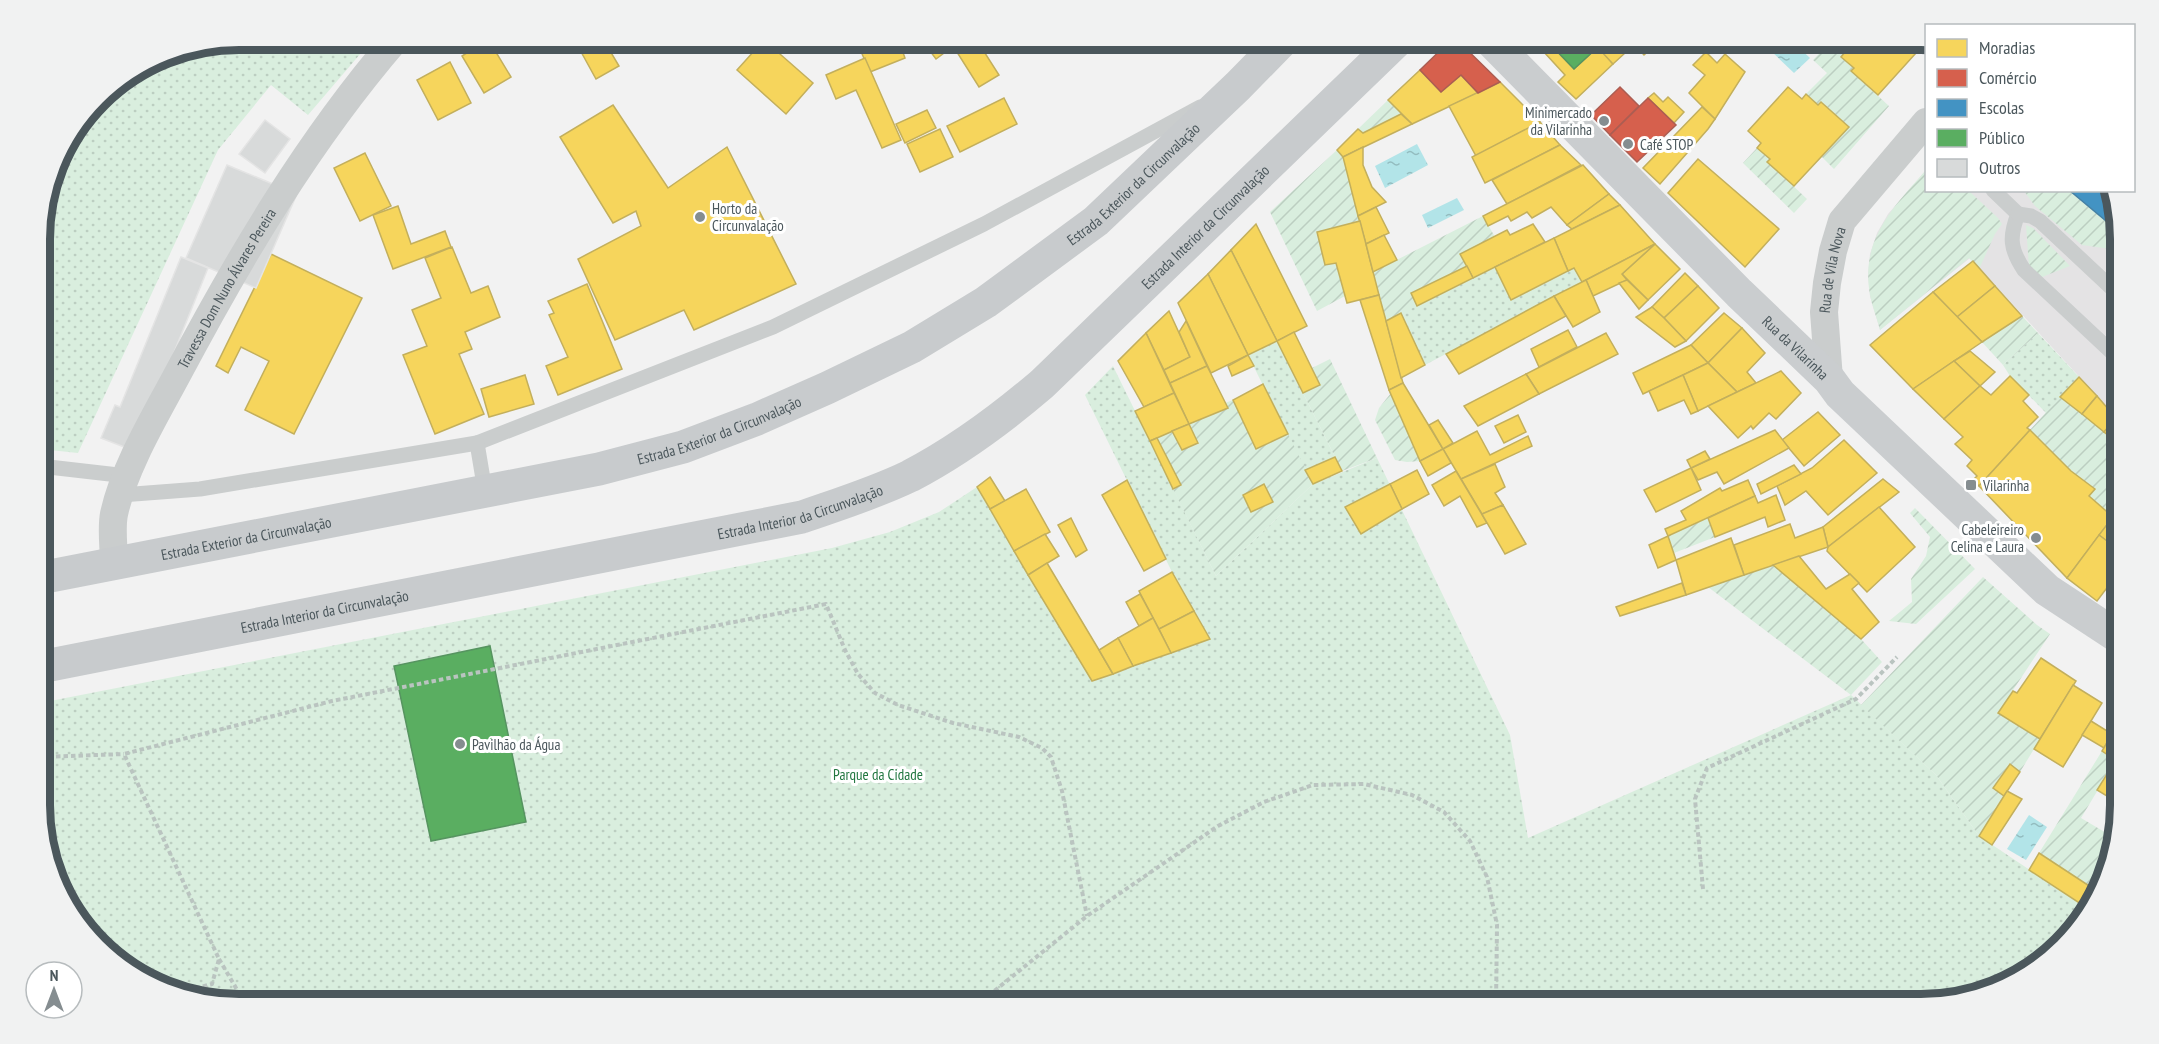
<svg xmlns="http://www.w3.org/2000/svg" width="2159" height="1044" viewBox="0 0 2159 1044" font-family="'PT Sans Narrow',sans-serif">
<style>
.education{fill:#e4e3e4}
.grass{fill:url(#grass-dots)}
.garden{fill:url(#garden-furrows)}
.water{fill:url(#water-ripples)}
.homes{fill:#f6d55c;stroke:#c3af5c;stroke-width:1.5}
.shops{fill:#d6604d;stroke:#ac5d52;stroke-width:1.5}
.schools{fill:#4393c3;stroke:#4581a4;stroke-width:1.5}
.public{fill:#5aae61;stroke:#569460;stroke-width:1.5}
.building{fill:#d8dada;stroke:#e4e4e4;stroke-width:1.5}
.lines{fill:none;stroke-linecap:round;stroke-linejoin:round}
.path{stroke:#bac4c0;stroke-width:4;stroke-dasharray:4.5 3;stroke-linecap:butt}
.service{stroke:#cacdcd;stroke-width:15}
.minor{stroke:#cacdcd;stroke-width:28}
.secondary{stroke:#cacdcf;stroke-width:33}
.primary{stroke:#c8cbcd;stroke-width:33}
.poi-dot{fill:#858d90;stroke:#fff;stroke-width:2}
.labels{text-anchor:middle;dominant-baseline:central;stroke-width:6;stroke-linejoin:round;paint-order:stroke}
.poi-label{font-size:15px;fill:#4b575c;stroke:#fff;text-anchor:start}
.street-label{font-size:15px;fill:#4b575c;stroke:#fff}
.park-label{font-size:15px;fill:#227740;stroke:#fff}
.rim{fill:none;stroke:#4b575c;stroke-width:8}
</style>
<defs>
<pattern id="grass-dots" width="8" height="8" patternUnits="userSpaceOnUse" patternTransform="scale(1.5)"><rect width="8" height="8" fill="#d9eede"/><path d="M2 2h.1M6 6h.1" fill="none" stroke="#bccec1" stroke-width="1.8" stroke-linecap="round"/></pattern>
<pattern id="garden-furrows" width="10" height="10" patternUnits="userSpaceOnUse" patternTransform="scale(1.5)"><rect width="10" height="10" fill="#d9eede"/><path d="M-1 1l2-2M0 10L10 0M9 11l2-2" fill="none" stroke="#bccec1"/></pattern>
<pattern id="water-ripples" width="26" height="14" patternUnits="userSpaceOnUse" patternTransform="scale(1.5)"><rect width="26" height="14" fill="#b2e4e8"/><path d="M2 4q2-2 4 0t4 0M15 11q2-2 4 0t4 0" fill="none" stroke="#93bcbf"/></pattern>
</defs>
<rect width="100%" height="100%" fill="#f2f2f2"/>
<polygon class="education" points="1926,170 1926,190 2110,191 2118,213 2119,420 1970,258 1880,330 1870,296 1868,275 1870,254 1877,233 1888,214"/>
<g class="grass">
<polygon points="238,39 373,39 308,115 271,85 218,150 78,453 40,449 39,225 59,151 107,89 162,54"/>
<polygon points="1495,267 1511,300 1574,268 1582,282 1425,365 1401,313"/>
<polygon points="2038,333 2079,377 2046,413 2010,376 2003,365"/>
<polygon points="1277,341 1335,457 1305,470 1248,355"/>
<polygon points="1113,366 1216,576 1313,484 1377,458 1510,735 1528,838 1851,695 1936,775 1979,836 2087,908 2032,971 1933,1005 239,1005 151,985 80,927 41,832 40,703 832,548 890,532 939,512 977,487 1092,681 1210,639 1172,572 1085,395"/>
</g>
<g class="garden">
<polygon points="1832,40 1845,52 1841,57 1854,68 1851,71 1889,106 1834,169 1821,156 1849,127 1822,102 1818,105 1806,94 1827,73 1813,60"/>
<polygon points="1388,100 1401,114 1363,133 1358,129"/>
<polygon points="1757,148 1770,159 1768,162 1807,199 1794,213 1743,163"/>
<polygon points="1337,150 1343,157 1360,221 1318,232 1336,263 1345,296 1317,311 1270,212"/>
<path d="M1926 170V190L1969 191 1998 218 2002 224 1995 234 1979 269 1969 258 1880 330C1877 318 1872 306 1870 295 1860 239 1893 208 1926 170Z"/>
<polygon points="2024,191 2069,191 2118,231 2118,250 2082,245 2035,206"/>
<polygon points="1483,216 1495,237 1467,266 1411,293 1417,306 1386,321 1373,272"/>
<polygon points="2026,225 2033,228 2070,266 2042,277 2029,267"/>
<polygon points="2022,316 2038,333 2003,365 1982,342"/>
<polygon points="1330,359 1377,458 1342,471 1303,393 1320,385 1312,368"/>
<polygon points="1391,393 1420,461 1407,462 1395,460 1375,420 1379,408"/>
<polygon points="2060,397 2119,443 2119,509 2113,517 2089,496 2095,489 2071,471 2030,430"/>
<polygon points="1233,400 1256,449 1288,434 1313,484 1216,576 1173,489 1181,485 1157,438 1172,431 1182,450 1198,444 1189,424 1227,408 1225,403"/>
<polygon points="1915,508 1975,569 1916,624 1889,621 1912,602 1911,579 1926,556 1930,537 1910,513"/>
<polygon points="1708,518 1715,537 1674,553 1668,536"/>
<polygon points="1773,565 1861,639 1882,662 1851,695 1708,587"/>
<polygon points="1983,577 2037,625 2050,634 1998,713 2040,739 2020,772 2010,765 1993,788 2004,796 1979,836 1936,775 1861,705"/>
<polygon points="2102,751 2116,760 2081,818 2113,837 2100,893 2039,853"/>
</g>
<g class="water">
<polygon points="1778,39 1790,39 1810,58 1794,73 1769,49"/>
<polygon points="1417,144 1428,165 1385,188 1375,166"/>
<polygon points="1457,198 1464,210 1428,228 1422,215"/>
<polygon points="2029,815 2047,827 2026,860 2007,849"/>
</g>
<g class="homes">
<polygon points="488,39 511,77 484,93 462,56"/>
<polygon points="535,39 566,39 543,52"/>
<polygon points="574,39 603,39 619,66 596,79"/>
<polygon points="879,39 898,39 905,58 870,72 859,47"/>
<polygon points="921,39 963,39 936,59"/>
<polygon points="971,39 976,39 999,75 979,87 955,49"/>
<polygon points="1532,39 1545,39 1574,69 1598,47 1613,64 1576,99 1558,82 1565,75"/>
<polygon points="1590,39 1613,39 1625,53 1613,64"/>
<polygon points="1613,39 1641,39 1625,53"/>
<polygon points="1641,39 1662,39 1644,55 1635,45"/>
<polygon points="1762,39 1778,39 1769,49 1761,43"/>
<polygon points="1833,39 1920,39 1926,42 1878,95 1851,71 1854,68 1841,57 1845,52"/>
<polygon points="764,40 813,83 786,114 737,70"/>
<polygon points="1706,52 1717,63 1725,54 1745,72 1715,119 1689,93 1705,75 1693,65"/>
<polygon points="865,58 901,140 882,148 856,90 836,99 826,75"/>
<polygon points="450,62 471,103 438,120 417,80"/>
<polygon points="1420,70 1441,92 1461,75 1478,93 1412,124 1388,100"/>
<polygon points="1500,82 1540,122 1476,156 1449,106"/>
<polygon points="1788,87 1802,99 1806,94 1818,105 1821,102 1849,127 1794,186 1767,162 1770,159 1757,148 1761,143 1748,131"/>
<polygon points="1654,93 1663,102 1668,97 1684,112 1674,123 1648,98"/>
<polygon points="1004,98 1017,124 960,152 947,126"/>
<polygon points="613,105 668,188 727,147 796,284 694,330 684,310 615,340 578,259 641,226 636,211 613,223 560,137"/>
<polygon points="1702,107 1715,119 1708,129 1660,184 1643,168"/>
<polygon points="927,110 936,128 905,143 896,124"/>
<polygon points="1401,114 1412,124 1343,157 1337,150 1358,129 1363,133"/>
<polygon points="1540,122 1560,145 1485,183 1472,157"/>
<polygon points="940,129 953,157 920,172 907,144"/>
<polygon points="1560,145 1581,165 1507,204 1492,180"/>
<polygon points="1363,147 1363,165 1372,187 1386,202 1358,216 1343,157"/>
<polygon points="365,153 391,206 360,221 334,168"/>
<polygon points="1698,159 1779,229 1745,267 1668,193"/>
<polygon points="1583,165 1609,194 1567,225 1551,207 1532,218 1527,212 1511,221 1508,216 1488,226 1483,216"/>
<polygon points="1609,194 1620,205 1572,229 1567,225"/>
<polygon points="1620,205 1655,244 1582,282 1574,268 1568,271 1554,238"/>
<polygon points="398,206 411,244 445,231 451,247 393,269 373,215"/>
<polygon points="1376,207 1389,233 1366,244 1358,216"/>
<polygon points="1360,221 1379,295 1347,303 1336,263 1325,265 1317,232"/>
<polygon points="1256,224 1307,326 1277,341 1231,250"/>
<polygon points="1533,224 1545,242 1473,278 1460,254 1507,230 1510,235"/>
<polygon points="1384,235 1397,260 1373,272 1366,244"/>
<polygon points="1554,238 1568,271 1511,300 1495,267"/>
<polygon points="1655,244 1680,269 1648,300 1622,274"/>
<polygon points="1655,244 1622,274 1627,280 1593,296 1586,280"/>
<polygon points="452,247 471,293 488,286 500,317 465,332 472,349 459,354 484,414 435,434 403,355 427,346 412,310 441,298 425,258"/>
<polygon points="1231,250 1277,341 1248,355 1208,274"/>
<polygon points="271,254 362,298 294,434 245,410 269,361 241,347 228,373 216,366"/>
<polygon points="1973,261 1995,286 1957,317 1933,292"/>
<polygon points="1467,266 1473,278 1417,306 1411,293"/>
<polygon points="1685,273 1698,286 1664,318 1652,307"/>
<polygon points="1208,274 1248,355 1211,373 1178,303"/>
<polygon points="1586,280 1600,312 1573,327 1554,296"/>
<polygon points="1627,280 1648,300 1639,309 1619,283"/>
<polygon points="587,284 622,369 558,395 546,366 568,357 549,315 554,313 548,301"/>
<polygon points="1698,286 1719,308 1686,341 1664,318"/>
<polygon points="1995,286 2022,316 1982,342 1957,317"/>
<polygon points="1933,292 1982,342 1913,389 1870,345"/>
<polygon points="1379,295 1403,383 1389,390 1360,300"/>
<polygon points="1554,296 1566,316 1459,374 1446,354"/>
<polygon points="1652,307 1664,318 1686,341 1675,347 1636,317"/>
<polygon points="1169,311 1190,357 1164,370 1146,333"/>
<polygon points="1401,313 1425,365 1401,378 1386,321"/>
<polygon points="1724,313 1742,328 1708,363 1691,345"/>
<polygon points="1186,321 1207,366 1170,383 1164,370 1190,357 1179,332"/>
<polygon points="1742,328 1765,353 1747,372 1756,383 1737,392 1708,363"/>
<polygon points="1568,330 1577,347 1539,367 1531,349"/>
<polygon points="1294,332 1320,385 1303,393 1277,341"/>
<polygon points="1146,333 1174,393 1144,407 1118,361"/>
<polygon points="1606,333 1618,354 1539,394 1526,374"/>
<polygon points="1691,345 1708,363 1643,394 1633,373"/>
<polygon points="1970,351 1995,372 1980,386 1954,361"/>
<polygon points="1248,355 1254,366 1232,376 1228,366"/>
<polygon points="1954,361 1980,386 1944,419 1913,389"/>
<polygon points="1708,363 1737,392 1698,411 1683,375"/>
<polygon points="1207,366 1228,408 1189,424 1170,383"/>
<polygon points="1781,371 1801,393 1776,419 1769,413 1753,429 1751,426 1738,438 1708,406"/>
<polygon points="1526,374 1539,394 1478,426 1464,406"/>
<polygon points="525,375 534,404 489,417 481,389"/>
<polygon points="1683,375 1698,411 1691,414 1684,400 1658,411 1649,391"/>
<polygon points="2010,376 2029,395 2023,401 2038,417 2027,428 2030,430 1979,486 1973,480 1977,476 1967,466 1972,460 1955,444 1963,437 1944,419 1980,386 1991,395"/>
<polygon points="2079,377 2097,396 2082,414 2060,397"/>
<polygon points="1403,383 1443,449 1420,461 1389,390"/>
<polygon points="1263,384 1288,434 1256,449 1233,400"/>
<polygon points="1174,393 1189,424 1150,441 1135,411"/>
<polygon points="2097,396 2116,418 2104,432 2082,414"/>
<polygon points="1818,412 1840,435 1804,466 1782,440"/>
<polygon points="1518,415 1526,432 1504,443 1495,426"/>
<polygon points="2116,418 2119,420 2119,443 2104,432"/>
<polygon points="1438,420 1453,443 1443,449 1429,425"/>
<polygon points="1189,424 1198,443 1182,450 1172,431"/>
<polygon points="1775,430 1789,448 1724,484 1717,472 1698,480 1691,468"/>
<polygon points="2030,430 2071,471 2095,489 2089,496 2113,517 2067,578 1979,486"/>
<polygon points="1477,431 1490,455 1528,436 1532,446 1461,479 1443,449"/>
<polygon points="1157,438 1181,485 1173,489 1150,441"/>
<polygon points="1844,440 1877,473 1828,515 1806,491 1785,505 1777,486 1812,468"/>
<polygon points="1443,449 1451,463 1428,476 1420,461"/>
<polygon points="1705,451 1710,459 1691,468 1687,460"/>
<polygon points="1335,457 1342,471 1313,484 1305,470"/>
<polygon points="1495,464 1505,487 1495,493 1503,505 1482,514 1461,479"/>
<polygon points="1794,465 1801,474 1761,494 1757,484"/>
<polygon points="1691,468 1701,490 1656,512 1644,490"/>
<polygon points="1417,470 1429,494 1402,509 1390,484"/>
<polygon points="1456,471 1487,523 1477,527 1460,496 1444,506 1432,485"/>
<polygon points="990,477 1005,501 990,509 977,487"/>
<polygon points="1883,479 1899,492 1828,547 1823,527"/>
<polygon points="1127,480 1166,559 1144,571 1102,495"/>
<polygon points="1748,480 1755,496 1668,536 1665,529 1686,520 1681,511 1720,488 1722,491"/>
<polygon points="1264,484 1273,502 1251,512 1243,495"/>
<polygon points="1390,484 1402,509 1361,534 1345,507"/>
<polygon points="1026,489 1050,532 1014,551 990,509"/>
<polygon points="1776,495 1785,520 1768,527 1765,517 1715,537 1708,518 1755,496 1758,503"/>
<polygon points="1503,505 1526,544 1505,554 1482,514"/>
<polygon points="1879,507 1915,547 1867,592 1827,551 1828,547"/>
<polygon points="2119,509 2119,531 2116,535 2119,538 2119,544 2116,548 2099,535"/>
<polygon points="1071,518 1087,550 1076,557 1058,525"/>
<polygon points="1790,524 1795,538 1823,527 1828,547 1744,575 1734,545"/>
<polygon points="1045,534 1059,556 1028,575 1014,551"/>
<polygon points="2099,535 2119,550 2119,572 2097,601 2067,578"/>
<polygon points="1668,536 1676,560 1658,568 1649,545"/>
<polygon points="1731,538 1744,575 1686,595 1676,560"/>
<polygon points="1799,556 1826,589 1850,574 1859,583 1852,589 1879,622 1861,639 1773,565"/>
<polygon points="1047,563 1099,650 1113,674 1092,681 1028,575"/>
<polygon points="1172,572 1194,611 1159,629 1139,591"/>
<polygon points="1682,583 1686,595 1620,616 1616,607"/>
<polygon points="1140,594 1153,618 1139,626 1126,602"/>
<polygon points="1194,611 1210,639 1171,653 1159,629"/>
<polygon points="1153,618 1171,653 1133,666 1118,638"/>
<polygon points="1118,638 1133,666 1113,674 1099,650"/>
<polygon points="2041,658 2076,681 2040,739 1998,713 2013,691 2017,693"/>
<polygon points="2073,685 2102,703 2063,767 2034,749"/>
<polygon points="2091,721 2112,734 2104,748 2082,735"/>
<polygon points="2112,734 2120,738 2120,763 2102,751"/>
<polygon points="2116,760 2120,763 2120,804 2097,790"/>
<polygon points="2010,764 2020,772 2004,796 1993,788"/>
<polygon points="2007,791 2022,799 1992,845 1979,836"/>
<polygon points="2039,853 2100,893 2087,908 2029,870"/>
</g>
<g class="shops">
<polygon points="1452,39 1456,39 1500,82 1478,93 1461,75 1441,92 1420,70"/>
<polygon points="1620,87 1639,106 1610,135 1591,115"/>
<polygon points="1648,98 1676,125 1637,162 1610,135"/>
</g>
<polygon class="schools" points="2069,190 2110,190 2118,213 2118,231"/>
<g class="public">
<polygon points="1550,39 1590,39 1598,47 1574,69 1547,41"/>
<polygon points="490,646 526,822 431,841 394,666"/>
</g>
<g class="building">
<polygon points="265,120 290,139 265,173 239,154"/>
<polygon points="227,165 297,194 256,288 186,258"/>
<polygon points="181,257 208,268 146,422 142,454 101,438 115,405 120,407"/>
</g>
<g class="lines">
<g class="path">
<polyline points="41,757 124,754"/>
<polyline points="1703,889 1695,799 1707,768 1856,699 1897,657"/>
<polyline points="219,959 246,1005"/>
<polyline points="181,992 212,984 219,959 124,754 332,701 826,604 845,650 858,674 875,693 898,705 953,723 1019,737 1042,748 1051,757 1062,791 1087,916"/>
<polyline points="977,1005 1087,916 1218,826 1264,802 1313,785 1364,784 1412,795 1444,812 1470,841 1487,877 1497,925 1496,1005"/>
</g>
<g class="service">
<path d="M1993 190 2018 214C2009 237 2010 249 2024 270L2119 359"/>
<polyline points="2018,214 2031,216 2040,221 2119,295"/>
<polyline points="477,443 773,327 984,224 1200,107"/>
<polyline points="40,466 127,476"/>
<polyline points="121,495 200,489 477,443 485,491"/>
</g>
<g class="minor">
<path id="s1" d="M1829 379 1824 312 1827 283 1833 251 1842 221 1926 122"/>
<path id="s2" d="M114 563C114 548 111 529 114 514 124 468 154 418 176 377 239 258 308 141 396 39"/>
</g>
<path class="secondary" id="s3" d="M1489 39 1739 293 1829 379 1840 394 2047 590 2120 638"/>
<g class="primary">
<path id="s4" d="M40 578 599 469 683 447 757 419 827 388 912 347 986 302 1096 221 1238 86 1284 39"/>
<path id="s5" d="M40 667 802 517C839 504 875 493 910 476 958 451 1001 419 1042 384L1399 39"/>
</g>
</g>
<g class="poi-dot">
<circle cx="1604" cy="121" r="6"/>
<circle cx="1628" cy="144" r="6"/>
<circle cx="700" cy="217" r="6"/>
<rect x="1965" y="479" width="12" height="12" rx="3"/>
<circle cx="2036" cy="538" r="6"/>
<circle cx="460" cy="744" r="6"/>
</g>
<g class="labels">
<g class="poi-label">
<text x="1592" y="112" text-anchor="end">Minimercado<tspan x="1592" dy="17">da Vilarinha</tspan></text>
<text x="1640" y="144">Café STOP</text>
<text x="712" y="208">Horto da<tspan x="712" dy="17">Circunvalação</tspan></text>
<text x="1983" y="485">Vilarinha</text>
<text x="2024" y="529" text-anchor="end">Cabeleireiro<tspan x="2024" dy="17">Celina e Laura</tspan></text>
<text x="472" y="744">Pavilhão da Água</text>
</g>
<g class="street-label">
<text stroke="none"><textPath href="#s4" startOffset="1182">Estrada Exterior da Circunvalação</textPath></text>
<text stroke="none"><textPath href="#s5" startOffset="1280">Estrada Interior da Circunvalação</textPath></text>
<text stroke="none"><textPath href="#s1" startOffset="110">Rua de Vila Nova</textPath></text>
<text stroke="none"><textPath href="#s2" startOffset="302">Travessa Dom Nuno Álvares Pereira</textPath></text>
<text stroke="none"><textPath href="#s3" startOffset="435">Rua da Vilarinha</textPath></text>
<text stroke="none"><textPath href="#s4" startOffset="696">Estrada Exterior da Circunvalação</textPath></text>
<text stroke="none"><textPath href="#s5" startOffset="776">Estrada Interior da Circunvalação</textPath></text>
<text stroke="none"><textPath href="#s4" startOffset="210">Estrada Exterior da Circunvalação</textPath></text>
<text stroke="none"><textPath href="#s5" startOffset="290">Estrada Interior da Circunvalação</textPath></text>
</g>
<g class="park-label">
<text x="878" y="774">Parque da Cidade</text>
</g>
</g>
<path d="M0 0H2159V1044H0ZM239 50H1921A189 189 0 0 1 2110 239V805A189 189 0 0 1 1921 994H239A189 189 0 0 1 50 805V239A189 189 0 0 1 239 50Z" fill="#f1f2f2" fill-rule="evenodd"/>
<path class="rim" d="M239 50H1921A189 189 0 0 1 2110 239V805A189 189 0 0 1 1921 994H239A189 189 0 0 1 50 805V239A189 189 0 0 1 239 50Z"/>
<rect x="1925" y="24" width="210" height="168" fill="#ffffff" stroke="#b7bcbe" stroke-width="1.5"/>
<rect x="1937" y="39" width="30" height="18" fill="#f6d55c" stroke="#b7bcbe" stroke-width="1.5"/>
<text x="1979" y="54" font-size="18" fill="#4b575c">Moradias</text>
<rect x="1937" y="69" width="30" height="18" fill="#d6604d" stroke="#b7bcbe" stroke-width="1.5"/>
<text x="1979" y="84" font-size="18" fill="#4b575c">Comércio</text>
<rect x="1937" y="99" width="30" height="18" fill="#4393c3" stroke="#b7bcbe" stroke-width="1.5"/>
<text x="1979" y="114" font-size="18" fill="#4b575c">Escolas</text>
<rect x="1937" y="129" width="30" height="18" fill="#5aae61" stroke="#b7bcbe" stroke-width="1.5"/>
<text x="1979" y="144" font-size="18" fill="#4b575c">Público</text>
<rect x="1937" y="159" width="30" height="18" fill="#d8dada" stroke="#b7bcbe" stroke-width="1.5"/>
<text x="1979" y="174" font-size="18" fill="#4b575c">Outros</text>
<g transform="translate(54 990)"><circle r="28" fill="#ffffff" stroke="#b7bcbe" stroke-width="1.5"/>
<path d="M0-4.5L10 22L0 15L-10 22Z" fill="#858d90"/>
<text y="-9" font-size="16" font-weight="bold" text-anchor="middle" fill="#4b575c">N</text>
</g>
</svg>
